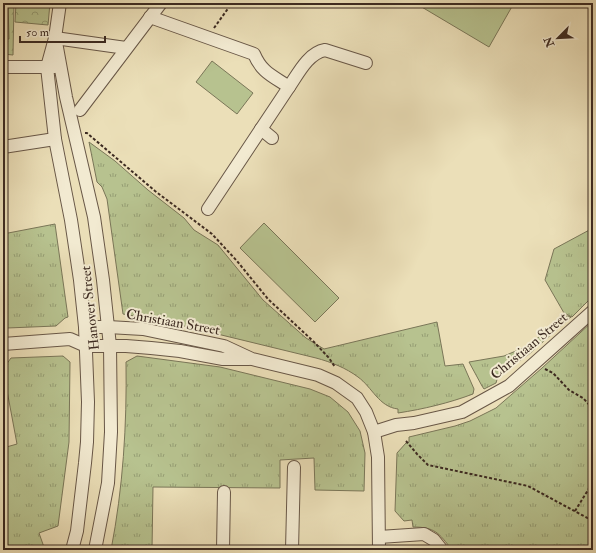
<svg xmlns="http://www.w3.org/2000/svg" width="596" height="553" viewBox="0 0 596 553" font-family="'IM FELL Double Pica',serif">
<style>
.grass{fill:url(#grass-tufts);stroke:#7a7658}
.forest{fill:url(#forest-crowns);stroke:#7a7658}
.pitch{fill:#b7c28f;stroke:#7a7658}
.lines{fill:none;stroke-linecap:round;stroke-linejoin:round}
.minor-casing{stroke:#685747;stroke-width:14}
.path{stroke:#3c2a21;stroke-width:2;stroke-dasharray:3 2;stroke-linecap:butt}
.minor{stroke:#f2ead1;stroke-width:12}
.labels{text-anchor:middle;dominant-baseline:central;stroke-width:4;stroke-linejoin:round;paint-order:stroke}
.street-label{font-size:14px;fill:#3c2a21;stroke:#f2ead1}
</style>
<defs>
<pattern id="grass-tufts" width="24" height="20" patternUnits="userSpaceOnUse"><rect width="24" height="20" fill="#b7c28f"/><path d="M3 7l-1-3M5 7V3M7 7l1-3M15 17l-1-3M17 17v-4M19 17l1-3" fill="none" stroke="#969e74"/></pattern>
<pattern id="forest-crowns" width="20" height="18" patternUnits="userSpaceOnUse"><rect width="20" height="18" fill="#b7c28f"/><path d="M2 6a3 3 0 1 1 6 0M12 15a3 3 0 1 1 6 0" fill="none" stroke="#969e74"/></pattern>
</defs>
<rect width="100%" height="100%" fill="#ebdfb8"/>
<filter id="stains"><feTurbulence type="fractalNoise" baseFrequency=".005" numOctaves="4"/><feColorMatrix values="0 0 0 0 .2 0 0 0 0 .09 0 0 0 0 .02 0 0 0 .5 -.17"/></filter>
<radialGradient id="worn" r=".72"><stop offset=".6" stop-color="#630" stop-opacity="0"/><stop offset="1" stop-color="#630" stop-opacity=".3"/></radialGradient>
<g class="grass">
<path d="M89 142 115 161 148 190 184 218 194 230 218 245 263 300 306 338 324 349 437 322 445 366 463 364 474 389 473 394C449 403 424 409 398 413V409C379 407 372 387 358 377 346 368 331 362 316 358L168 322 123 314 107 199 102 187 97 182Z"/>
<polygon points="55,224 68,317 65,318 56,326 7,328 3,325 3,234"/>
<polygon points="593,228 593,296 572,317 564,313 545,280 554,249"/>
<polygon points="563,315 571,317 528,355 498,376 496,383 484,389 482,386 469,362 504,356 530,345"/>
<path d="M593 321V550H452C439 533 435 527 413 527L412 520 404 521 395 511 397 453 406 443 409 442V437L455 426 470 421 496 408 542 368Z"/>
<polygon points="63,356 70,362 69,442 58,526 39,533 45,550 3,550 3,448 17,444 3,369 11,358"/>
<path d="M137 356 220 367 310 389 330 397 348 412 360 431 365 453 364 491 315 490 314 458 280 460V488L153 487 152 550H111C123 488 127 425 126 362Z"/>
</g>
<g class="forest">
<polygon points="3,3 14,3 13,55 3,54"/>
<polygon points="16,3 50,3 48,25 15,22"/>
</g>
<g class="pitch">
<polygon points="3,3 8,3 9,39 3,39"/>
<polygon points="415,3 514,3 489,47"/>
<polygon points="212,61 253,93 237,114 196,82"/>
<polygon points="264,223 339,298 315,322 240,248"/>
</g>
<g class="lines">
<defs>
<g id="minor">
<polyline points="60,3 55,38 47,67 55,139 71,220 80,280 85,327 88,402 87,442 85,463 77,531 72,550"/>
<path d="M150 17 254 54C262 73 273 76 289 87L208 209"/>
<polyline points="55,38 126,48"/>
<polyline points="56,42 66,97 94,217 103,280 110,346 111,432 108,483 95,550"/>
<polyline points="3,67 55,67"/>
<path d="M289 87C298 74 308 53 325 50L366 63"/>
<polyline points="80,110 161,3"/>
<polyline points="261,129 272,138"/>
<polyline points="3,147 55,139"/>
<polyline points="85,327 108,327 143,329 224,346 252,359 318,375 336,383 357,398 366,412 374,432 378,457 379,550"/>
<polyline points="3,344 70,339 86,346 126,346 151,348 180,351 223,359 249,359"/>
<polyline points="374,432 396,425 414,423 462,412 509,386 593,311"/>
<polyline points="379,537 424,534 434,540 442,550"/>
<polyline points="223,550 224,492"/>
<polyline points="292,550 294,467"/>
</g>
</defs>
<use href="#minor" class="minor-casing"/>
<g class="path">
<polyline points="214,28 232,3"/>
<polyline points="85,133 87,133 155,191 212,234 237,261 268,299 314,342 329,358 335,367"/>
<polyline points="545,369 553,373 569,390 583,398 593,409"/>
<polyline points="406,441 417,454 428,465 528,486 593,521"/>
<polyline points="575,511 593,482"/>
</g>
<use href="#minor" class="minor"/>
</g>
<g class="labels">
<g class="street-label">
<text transform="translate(90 308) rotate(-96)">Hanover Street</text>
<text transform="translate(173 322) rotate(10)">Christiaan Street</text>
<text transform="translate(529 346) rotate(-40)">Christiaan Street</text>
</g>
</g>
<rect width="596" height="553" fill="none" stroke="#ebdfb8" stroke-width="16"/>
<rect x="4" y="4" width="588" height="545" fill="none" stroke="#3c2a21" stroke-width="2"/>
<rect x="8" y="8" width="580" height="537" fill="none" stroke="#3c2a21"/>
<g transform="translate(558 38) rotate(246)" stroke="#f2ead1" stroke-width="3" paint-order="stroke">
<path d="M0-3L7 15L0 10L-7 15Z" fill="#3c2a21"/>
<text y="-6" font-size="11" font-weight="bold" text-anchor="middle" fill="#3c2a21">N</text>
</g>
<path d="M20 36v6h85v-6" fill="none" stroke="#3c2a21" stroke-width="2"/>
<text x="26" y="36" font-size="12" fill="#3c2a21" stroke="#f2ead1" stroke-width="3" paint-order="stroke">50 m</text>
<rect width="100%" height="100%" filter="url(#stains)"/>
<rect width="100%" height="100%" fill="url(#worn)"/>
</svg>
